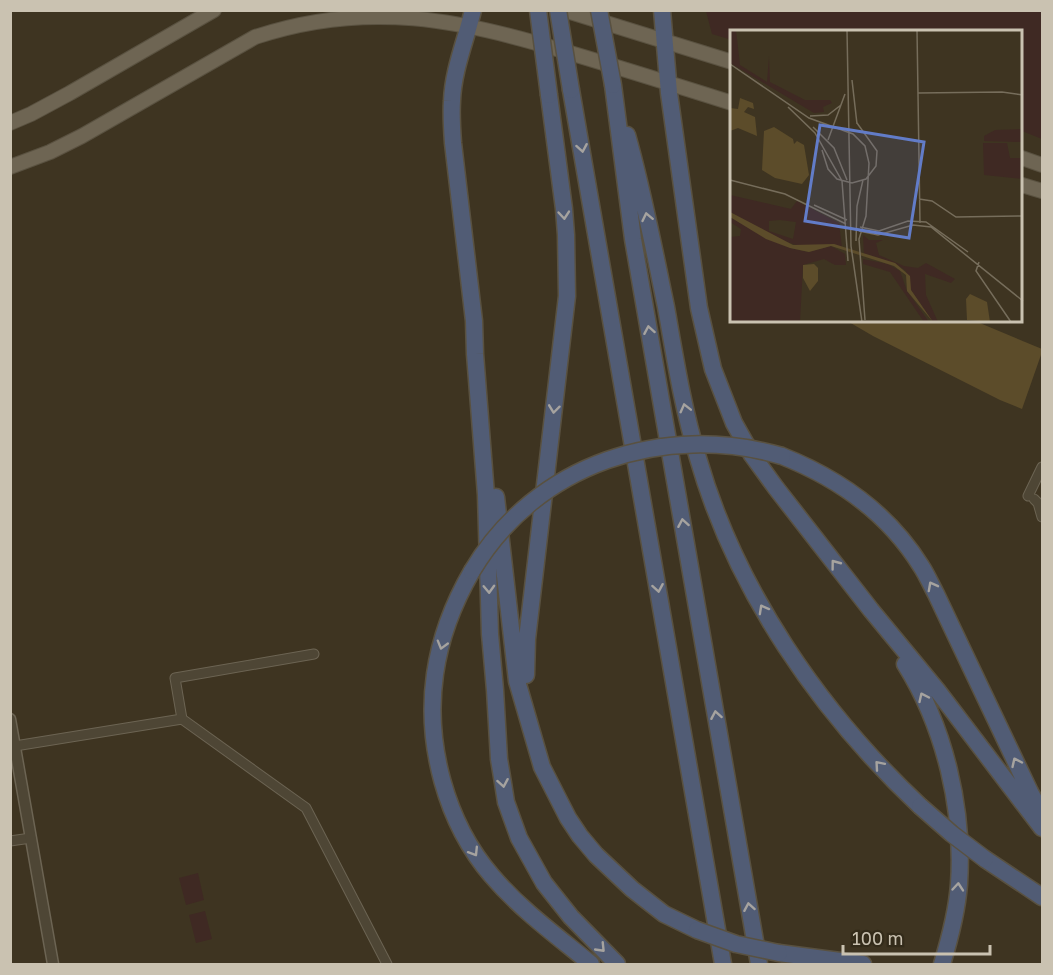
<svg xmlns="http://www.w3.org/2000/svg" width="1053" height="975" font-family="'Golos Text',sans-serif">
	<style>
		.green { fill: #3f2923 }
		.water { fill: #5c4c2a }
		.lines { fill: none; stroke-linecap: round; stroke-linejoin: round }
		.minor-casing { stroke: #6c6453; stroke-width: 11 }
		.tertiary-casing { stroke: #6c6453; stroke-width: 13 }
		.primary-casing { stroke: #5a5241; stroke-width: 16 }
		.motorway-casing { stroke: #595140; stroke-width: 19 }
		.minor { stroke: #4e4635; stroke-width: 9 }
		.tertiary { stroke: #4e4635; stroke-width: 10 }
		.primary { stroke: #6e6553; stroke-width: 14 }
		.motorway { stroke: #515c75; stroke-width: 16 }
		.motorway-bridge-casing { stroke: #595140; stroke-width: 19; stroke-linecap: butt }
		.motorway-bridge { stroke: #515c75; stroke-width: 16 }
		.oneway { stroke: #a6a39f }
		.inset-road { fill: none; stroke: #766d5b; stroke-width: 1.5 }
		.view { fill: #627cc8; fill-opacity: 0.15; stroke: #627cc8; stroke-width: 3 }
		.inset-edge { fill: none; stroke: #cac2b1; stroke-width: 3 }
	</style>
	<rect width="100%" height="100%" fill="#3e3421"/>
	<path class="green" d="M706,11H1042V139L1022,131V32H732V40L712,34Z
		M198,873L204,900L186,905L179,878Z
		M205,911L212,939L196,943L189,915Z"/>
	<path class="water" d="M849,321H975L1042,349V352L1022,409L1000,400L873,336L849,322Z"/>
	<g class="lines">
		<defs>
			<path id="minor" d="M1028,496L1042,467
				M1034,499L1038,503L1042,517
				M314,654L175,678L182,719L306,808L387,964
				M15,746L182,719
				M10,841L31,838"/>
			<path id="tertiary" d="M10,719L53,964"/>
			<path id="primary" d="M564,10L732,62
				M10,123L31,114L70,93L214,10
				M1022,158L1042,165
				M10,167L50,152L82,136L255,37C366,0 461,19 570,53C624,69 678,86 732,103
				M1022,185L1042,191"/>
			<path id="motorway" d="M473,10C466,40 453,70 452,101C451,115 452,129 453,143L474,321L475,354L486,495L490,634L495,690L499,759L503,783L506,802L519,838L544,883L571,917L617,964
				M662,10L669,93L699,308L713,369L734,423L752,455L776,488L871,610L937,690L1042,828
				M613,85L633,239L759,964
				M571,90L723,964
				M627,135C643,191 654,250 666,307C675,358 683,409 698,458C736,591 820,712 920,806
				M782,456C840,479 888,513 921,566C927,575 931,585 936,594L1030,792L1042,814
				M496,497L517,681L542,767L568,818L580,836L596,855L632,889L664,914L697,930
				M472,571C454,602 440,639 435,674C425,744 446,823 492,876C521,910 557,936 591,964
				M905,664C945,728 964,809 959,884C957,911 950,938 942,964
				M526,675L527,639L567,296L566,235L564,209L549,95
				M985,859L1042,897
				M779,953L863,964"/>
		</defs>
		<use href="#minor" class="minor-casing"/>
		<use href="#tertiary" class="tertiary-casing"/>
		<use href="#primary" class="primary-casing"/>
		<use href="#motorway" class="motorway-casing"/>
		<use href="#minor" class="minor"/>
		<use href="#tertiary" class="tertiary"/>
		<use href="#primary" class="primary"/>
		<use href="#motorway" class="motorway"/>
		<defs>
			<path id="motorway-bridge" d="M538,10L549,95
				M558,10L571,90
				M599,10L613,85
				M472,571C536,463 664,422 782,456
				M920,806L952,834L985,859
				M697,930L736,944L779,953"/>
		</defs>
		<use href="#motorway-bridge" class="motorway-bridge-casing"/>
		<use href="#motorway-bridge" class="motorway-bridge"/>
	</g>
	<defs><path id="oneway-chevron" d="M-2-3.5L2.5 0L-2 3.5" fill="none" stroke-width="1.6" stroke-linecap="round" stroke-linejoin="round" transform="scale(1.5)"/></defs>
	<g class="oneway">
		<use href="#oneway-chevron" transform="translate(582 148) rotate(80)"/>
		<use href="#oneway-chevron" transform="translate(564 215) rotate(85)"/>
		<use href="#oneway-chevron" transform="translate(647 217) rotate(-102)"/>
		<use href="#oneway-chevron" transform="translate(649 330) rotate(-100)"/>
		<use href="#oneway-chevron" transform="translate(685 408) rotate(-104)"/>
		<use href="#oneway-chevron" transform="translate(554 409) rotate(97)"/>
		<use href="#oneway-chevron" transform="translate(683 523) rotate(-100)"/>
		<use href="#oneway-chevron" transform="translate(835 564) rotate(-127)"/>
		<use href="#oneway-chevron" transform="translate(932 586) rotate(-118)"/>
		<use href="#oneway-chevron" transform="translate(658 588) rotate(80)"/>
		<use href="#oneway-chevron" transform="translate(489 589) rotate(88)"/>
		<use href="#oneway-chevron" transform="translate(763 609) rotate(-119)"/>
		<use href="#oneway-chevron" transform="translate(442 645) rotate(106)"/>
		<use href="#oneway-chevron" transform="translate(923 697) rotate(-115)"/>
		<use href="#oneway-chevron" transform="translate(716 715) rotate(-100)"/>
		<use href="#oneway-chevron" transform="translate(1016 762) rotate(-115)"/>
		<use href="#oneway-chevron" transform="translate(879 765) rotate(-131)"/>
		<use href="#oneway-chevron" transform="translate(503 783) rotate(80)"/>
		<use href="#oneway-chevron" transform="translate(474 852) rotate(58)"/>
		<use href="#oneway-chevron" transform="translate(958 887) rotate(-85)"/>
		<use href="#oneway-chevron" transform="translate(749 907) rotate(-100)"/>
		<use href="#oneway-chevron" transform="translate(601 948) rotate(46)"/>
	</g>
	<g transform="translate(730 30)">
		<rect width="292" height="292" fill="#3e3421"/>
		<path d="M0,0H6L10,35L37,52L39,26L40,52L75,70H100L102,73L93,77L94,82L84,83L0,33ZM292,99V112L254,111V106L265,100ZM253,113H277L280,128H292V149L254,145ZM0,165L61,179L67,171L109,193L112,218L104,214L72,217L42,207L0,182ZM50,190L66,192L63,209L39,201V191ZM0,187L60,218L78,222L101,216L115,224L116,235H105L94,229L73,235L70,292H0V207L10,206L11,199L0,192ZM133,205L139,210H153L146,213L149,225L174,236L188,238L196,233L225,249L221,253L195,244L196,265L208,292H203L181,260L176,241L165,233L134,226ZM133,229L158,234L170,241L177,261L199,292H194L160,242L133,234Z" fill="#3f2923" fill-rule="evenodd"/>
		<path d="M10,68L23,73L24,79L18,77L14,82L25,87L27,106L8,98L0,101V78L8,79ZM44,97L63,109L64,114L67,111L74,115L79,145L72,154L45,148L32,140L34,101ZM0,182L63,215L104,214L165,233L180,246L181,260L203,292L177,261L176,245L164,236L101,216L79,222L60,218L36,209L0,187ZM73,235L84,234L88,238V251L80,261L73,248ZM240,264L257,272L260,292L237,290L236,269Z" fill="#5c4c2a"/>
		<path class="inset-road" d="M117,0L121,216L132,292M187,0L190,193M0,34L79,88L123,104L135,116L139,133L136,186L129,209L135,290M122,50L127,94M188,63L272,62L293,65M58,77L85,103L112,151L118,231M80,86L98,85L111,75M83,97L104,118L117,150M98,110L115,64M92,120L98,139L107,149L122,153L136,149L146,136L147,121L127,93M0,150L55,164L116,194M189,169L202,171L226,187L293,186M84,175L117,190M130,197L149,201L178,191L196,192L238,222M129,201L148,205L183,195L201,197L293,271M126,211L127,176L133,150M249,232L246,241L281,292"/>
		<path class="view" d="M90,95L194,112L179,208L75,191Z"/>
		<rect width="292" height="292" class="inset-edge"/>
	</g>
	<rect width="1053" height="975" fill="none" stroke="#cac2b1" stroke-width="24"/>
	<path d="M843 945v9h147v-9" fill="none" stroke="#cac2b1" stroke-width="3"/>
	<text x="852" y="945" font-size="18" fill="#cac2b1" stroke="#332b1a" stroke-width="4.5" paint-order="stroke">100 m</text>
</svg>
